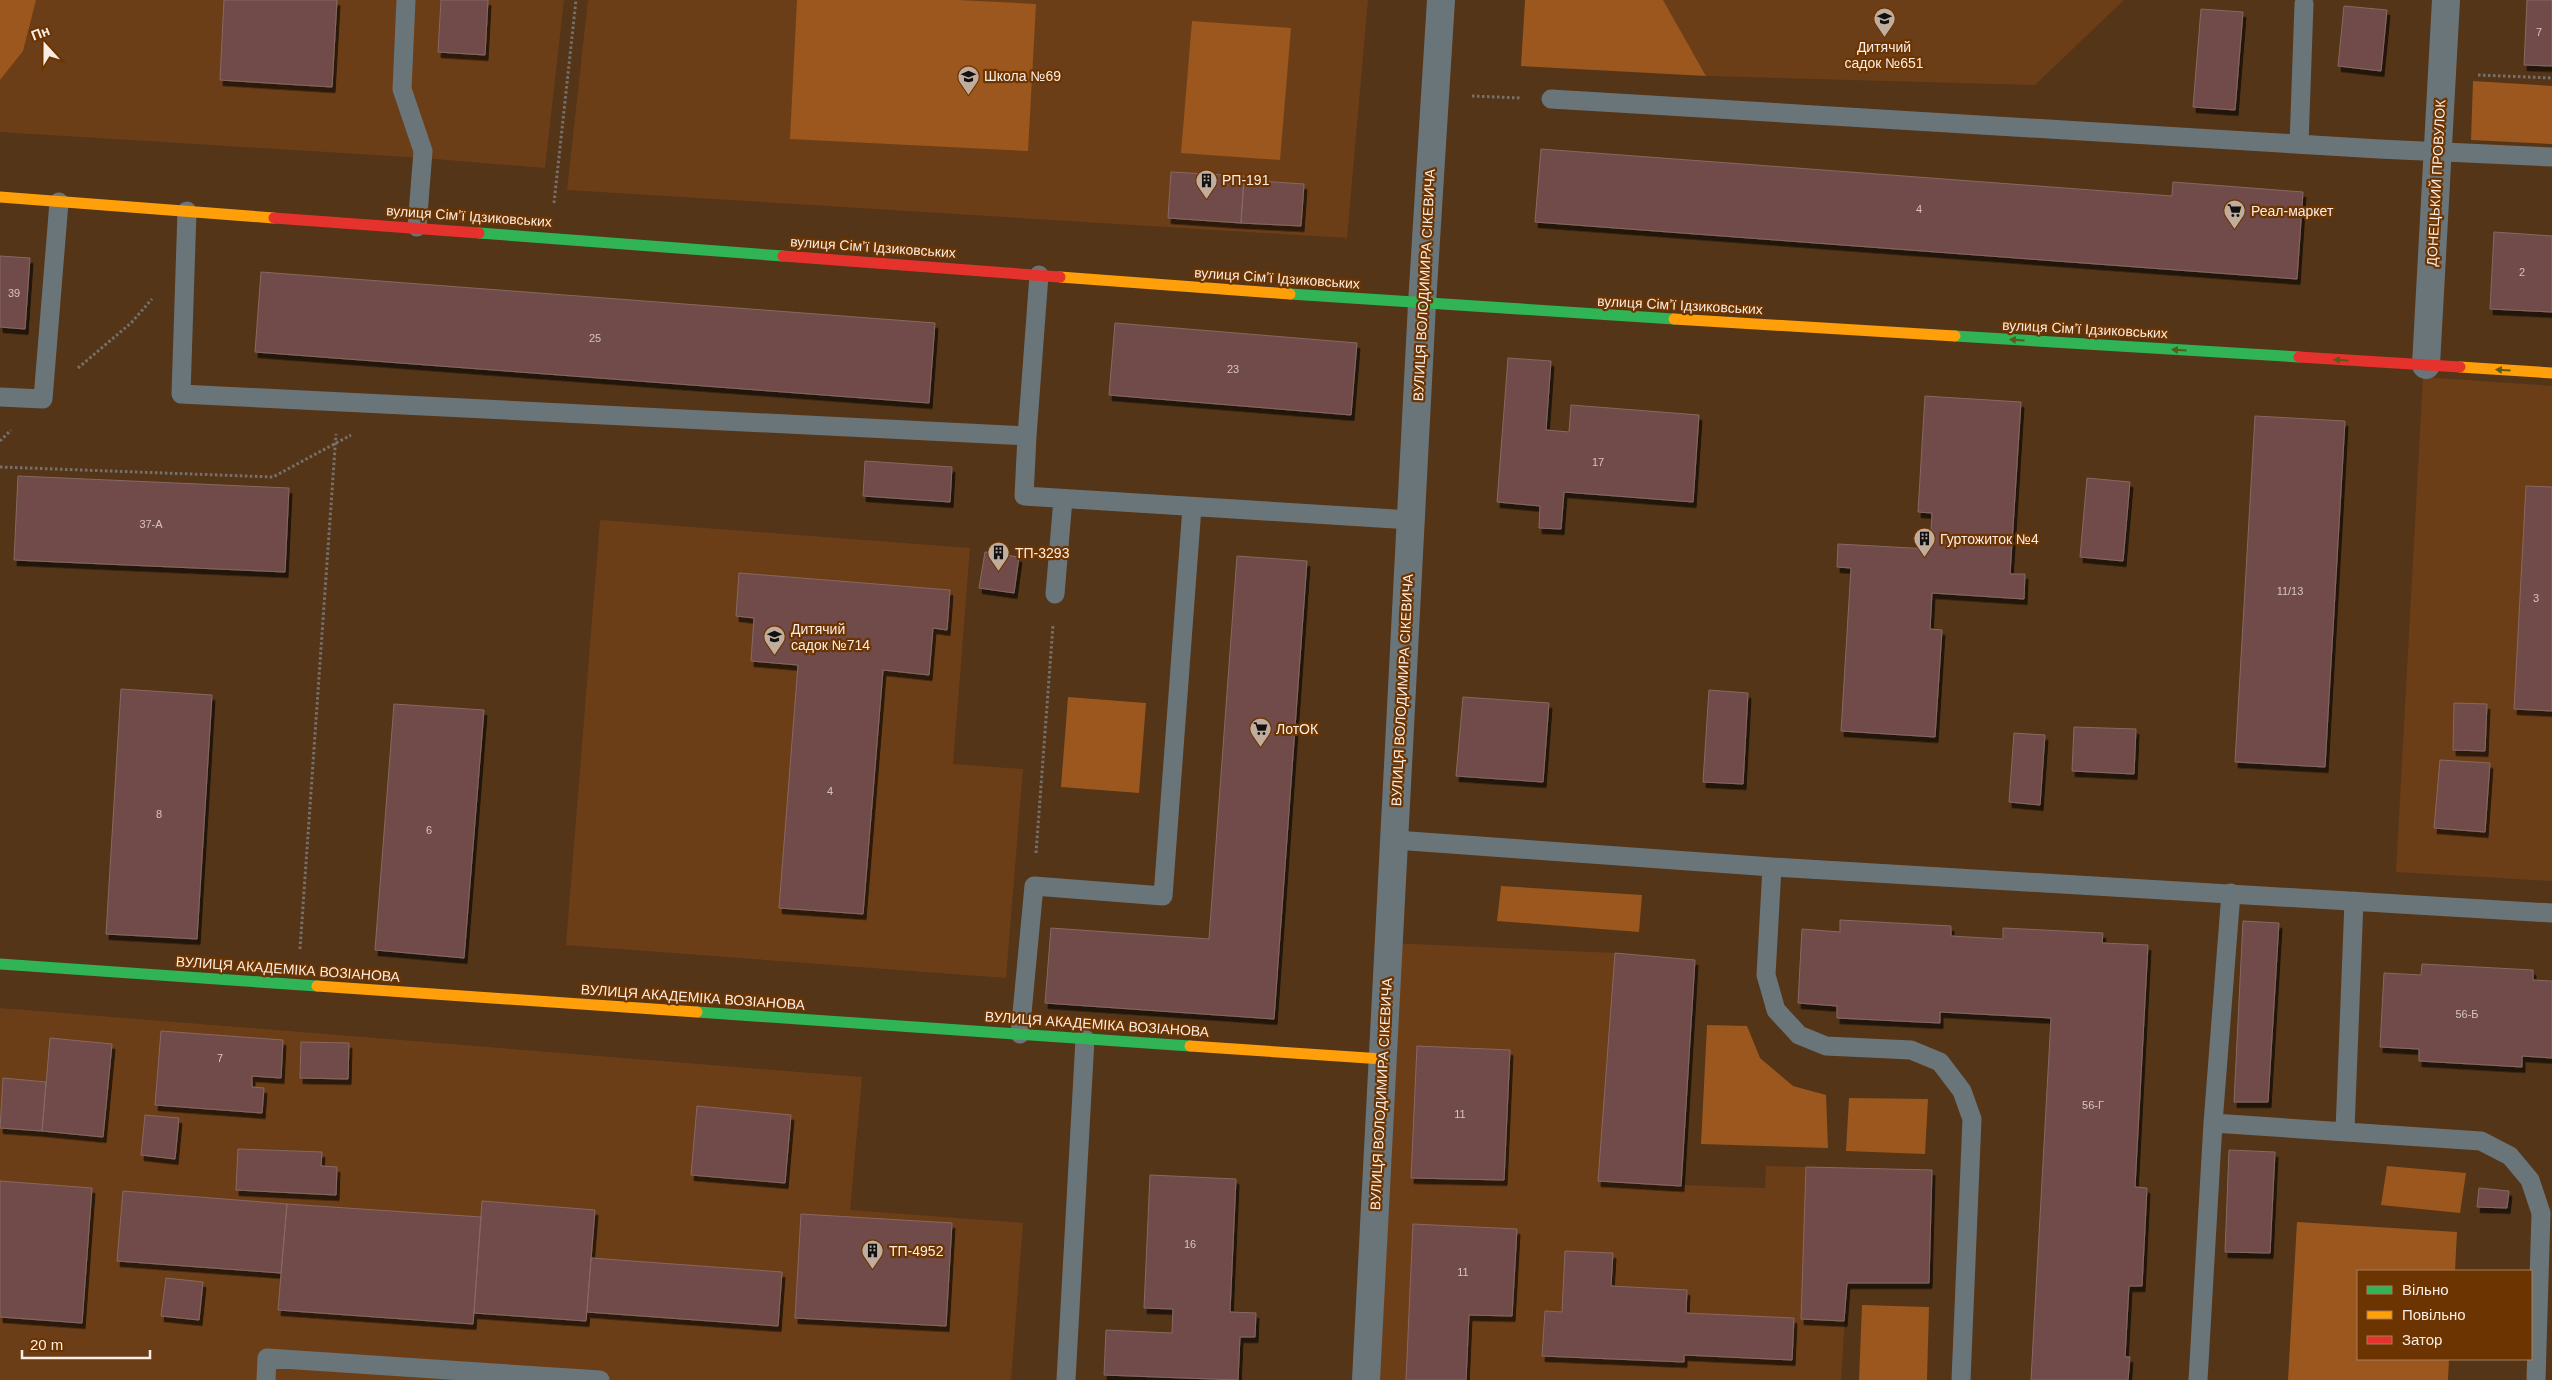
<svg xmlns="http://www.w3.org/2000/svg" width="2552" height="1380" font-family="Arial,sans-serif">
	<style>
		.built { fill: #6c3e18 }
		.green { fill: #9b571e }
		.building { fill: #6f4b48; stroke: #866962; filter: url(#shadow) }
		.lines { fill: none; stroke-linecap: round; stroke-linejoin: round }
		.path { stroke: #76716c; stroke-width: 3; stroke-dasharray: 2.5 2.5; stroke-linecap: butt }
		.lane { stroke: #6a757a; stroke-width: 19 }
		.street { stroke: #6a757a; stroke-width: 28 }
		.fast { stroke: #30b455; stroke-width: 11 }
		.slow { stroke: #ff9f0a; stroke-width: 11 }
		.jam { stroke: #e5322d; stroke-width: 11 }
		.oneway { fill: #5a5a1a }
		.labels { text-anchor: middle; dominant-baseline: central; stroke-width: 4.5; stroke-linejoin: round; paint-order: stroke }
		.number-label { font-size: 11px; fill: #d8c4bd }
		.poi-label { font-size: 14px; fill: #fbede4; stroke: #6c3400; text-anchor: start }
		.street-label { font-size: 14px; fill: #fbede4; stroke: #6c3400 }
	</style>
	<defs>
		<filter id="shadow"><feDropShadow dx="3" dy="5.5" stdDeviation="0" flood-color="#0009"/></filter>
	</defs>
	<rect width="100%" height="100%" fill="#543518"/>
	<path class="built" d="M0,0H564L545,168L423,158L0,132Z
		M588,0H1368L1347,238L567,190Z
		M1663,0H2124L2035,85L1706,76Z
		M2423,377L2552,386V881L2396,872Z
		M600,520L970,548L953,764L1023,769L1006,978L566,945Z
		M1390,943L1615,953L1695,960L1682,1185L1765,1188L1766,1166L1932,1170L1929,1283H1847L1841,1380H1366Z
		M0,1008L862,1077L850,1210L1023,1223L1011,1380H0Z"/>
	<path class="green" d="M0,0H36L23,51L0,80Z
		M797,0H958L1036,4L1028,151L790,139Z
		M1525,0H1663L1706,76L1521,66Z
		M1192,21L1291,28L1280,160L1181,153Z
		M2473,81L2552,86V144L2471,140Z
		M1068,697L1146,703L1139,793L1061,787Z
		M1501,886L1642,895L1639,932L1497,921Z
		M1707,1025L1747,1026L1760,1058L1793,1086L1826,1095L1828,1148L1701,1144Z
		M1849,1098L1928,1099L1925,1154L1846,1151Z
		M2387,1166L2466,1173L2460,1213L2381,1205Z
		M2297,1222L2457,1232L2455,1271H2358V1359H2449L2448,1380H2288Z
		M1862,1305L1929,1307L1927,1380H1859Z"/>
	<path class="building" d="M224,0H337L332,87L220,80Z
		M441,0H488L485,55L438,52Z
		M2527,0H2552V66L2524,65Z
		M2344,6L2387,10L2381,71L2338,66Z
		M2201,9L2243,12L2235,110L2193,107Z
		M1541,149L2172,196L2173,182L2303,192L2297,279L1535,222Z
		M1171,172L1244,176L1241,223L1168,218Z
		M1244,180L1304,184L1301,226L1241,223Z
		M2494,232L2552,236V312L2490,309Z
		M0,256L30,258L25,329L0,327Z
		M261,272L935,323L929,403L255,352Z
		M1115,323L1357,343L1351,415L1109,395Z
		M1508,358L1551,361L1546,430L1569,432L1571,405L1699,415L1693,502L1564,492L1561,529L1539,528L1540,506L1497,502Z
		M1925,396L2021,402L2010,574H2025L2024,599L1932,593L1930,629L1942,630L1935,737L1841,731L1851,568L1837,567L1838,544L1930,549L1932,513L1918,512Z
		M2255,416L2345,421L2325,767L2235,762Z
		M865,461L952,467L950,502L863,496Z
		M18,476L289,488L285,572L14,560Z
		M2087,478L2130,482L2123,561L2080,557Z
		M2526,486L2552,487V711L2514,709Z
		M985,552L1019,557L1014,593L979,588Z
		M1237,556L1307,561L1274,1019L1045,1003L1051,928L1209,939Z
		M739,573L950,590L947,630L933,628L929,675L883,670L863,914L779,908L798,665L751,661L754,618L736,616Z
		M121,689L212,695L197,939L106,934Z
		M1709,690L1748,693L1743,784L1703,782Z
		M1463,697L1549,703L1543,782L1456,776Z
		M2454,703L2487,704L2485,751L2453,750Z
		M394,704L484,710L464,958L375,950Z
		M2074,727L2136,729L2134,774L2072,771Z
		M2014,733L2045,735L2040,805L2009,802Z
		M2440,760L2490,763L2485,832L2434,828Z
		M1840,920L1951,926V936L2003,939V928L2103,933L2102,943L2148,945L2135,1187L2147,1188L2142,1286H2129L2125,1357H2130L2128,1380H2031L2051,1018L1940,1012V1023L1837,1018V1006L1798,1003L1802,929L1840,932Z
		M2243,921L2279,923L2268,1102H2234Z
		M1615,953L1695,960L1681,1186L1598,1181Z
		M2422,964L2533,970V980L2552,981V1058L2522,1056V1067L2419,1061V1049L2380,1047L2384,973L2421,975Z
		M161,1031L283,1040L281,1078L252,1076V1087L264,1088L262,1113L155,1105Z
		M50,1038L112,1044L103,1137L42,1131Z
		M301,1042L349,1043L348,1079L300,1078Z
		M1417,1046L1510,1050L1504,1180L1411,1178Z
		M3,1078L46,1082L42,1131L0,1128Z
		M697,1106L791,1115L785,1183L691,1175Z
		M145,1115L179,1118L175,1159L141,1155Z
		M238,1149L322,1152L321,1166L337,1167L336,1195L236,1190Z
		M2229,1150L2275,1152L2270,1253L2225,1252Z
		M1806,1167L1932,1170L1929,1283H1847L1844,1321L1801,1319Z
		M1150,1175L1236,1179L1230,1312L1256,1313L1255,1337H1240L1238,1380L1104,1375L1106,1330L1172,1333L1173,1309L1144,1308Z
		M0,1181L92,1188L82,1323L0,1317Z
		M2479,1188L2509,1191L2507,1208L2477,1207Z
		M123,1191L287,1204L281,1273L117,1261Z
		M482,1201L595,1210L586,1321L474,1313Z
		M287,1204L481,1217L473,1324L278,1310Z
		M801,1214L952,1223L946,1326L795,1318Z
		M1413,1224L1517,1229L1512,1316L1469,1315L1466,1380H1406Z
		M1565,1251L1613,1253L1611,1286L1687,1290L1686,1313L1794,1318L1792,1360L1684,1355V1362L1542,1356L1545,1311L1562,1312Z
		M591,1258L782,1272L778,1326L587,1312Z
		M166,1278L203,1282L199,1320L161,1316Z"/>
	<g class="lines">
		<path class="path" d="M2478,75L2552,78
			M1472,96L1521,98
			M554,203L576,0
			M78,368L131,323L152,299
			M0,441L11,430
			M0,467L273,477L351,435
			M1036,853L1053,625
			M300,949L336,434"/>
		<path class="lane" d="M406,0L402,89L423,151L417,227
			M1551,99L2379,149L2552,157
			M2299,144L2304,4
			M187,211L181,394L1027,436L1039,275
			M0,397L43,399L59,202
			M1027,436L1024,496L1411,520
			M1055,594L1063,499
			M1395,840L1772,867L2552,913
			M1772,867L1766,975L1776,1010L1799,1035L1826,1046L1911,1050L1940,1062L1962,1091L1972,1119L1961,1380
			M1020,1034L1034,886L1163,896L1192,507
			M2213,1123L2481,1141L2510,1156L2530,1180L2541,1213L2536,1380
			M2345,1130L2354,901
			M266,1380L267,1358L600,1380
			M1066,1380L1085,1039
			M2198,1380L2213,1123L2231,893"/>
		<path class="street" d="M2426,365L2446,0
			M1366,1380L1422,304L1441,0"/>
		<path class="fast" d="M479,233L783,256
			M1290,294L1674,319
			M1955,336L2299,357
			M0,964L317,986
			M697,1012L1190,1046"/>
		<path class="slow" d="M0,197L274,218
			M1060,277L1290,294
			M1674,319L1955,336
			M2460,367L2552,373
			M317,986L697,1012
			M1190,1046L1383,1059"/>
		<path class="jam" d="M274,218L479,233
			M783,256L1060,277
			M2299,357L2460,367"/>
	</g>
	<defs><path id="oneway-solid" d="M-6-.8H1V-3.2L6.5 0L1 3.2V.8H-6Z" transform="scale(1.25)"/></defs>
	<g class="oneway">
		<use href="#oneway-solid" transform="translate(2017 340) rotate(-177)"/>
		<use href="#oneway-solid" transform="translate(2179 350) rotate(-177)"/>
		<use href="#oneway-solid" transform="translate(2341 360) rotate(-177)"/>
		<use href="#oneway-solid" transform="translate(2503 370) rotate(-177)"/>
	</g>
	<defs>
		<symbol id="school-pin" viewBox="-11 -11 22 30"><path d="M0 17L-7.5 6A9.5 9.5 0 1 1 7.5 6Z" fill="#c1ad9d" stroke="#6c3400"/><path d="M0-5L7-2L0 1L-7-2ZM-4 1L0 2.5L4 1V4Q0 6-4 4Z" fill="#111"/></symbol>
		<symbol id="building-pin" viewBox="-11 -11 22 30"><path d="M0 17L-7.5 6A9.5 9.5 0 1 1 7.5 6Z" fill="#c1ad9d" stroke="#6c3400"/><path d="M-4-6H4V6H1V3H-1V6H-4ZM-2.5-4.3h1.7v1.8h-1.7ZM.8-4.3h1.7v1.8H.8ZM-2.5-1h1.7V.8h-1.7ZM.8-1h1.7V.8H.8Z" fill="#111"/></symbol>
		<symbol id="supermarket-pin" viewBox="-11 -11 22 30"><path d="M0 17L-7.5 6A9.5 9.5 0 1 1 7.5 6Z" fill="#c1ad9d" stroke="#6c3400"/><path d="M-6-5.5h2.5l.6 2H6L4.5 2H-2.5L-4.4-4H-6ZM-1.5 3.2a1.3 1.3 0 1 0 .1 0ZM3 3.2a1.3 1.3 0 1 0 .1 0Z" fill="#111"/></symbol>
	</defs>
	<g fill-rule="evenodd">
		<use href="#school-pin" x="1872" y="6" width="25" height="34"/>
		<use href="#school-pin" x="956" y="64" width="25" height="34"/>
		<use href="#building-pin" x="1194" y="168" width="25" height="34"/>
		<use href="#supermarket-pin" x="2222" y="198" width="25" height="34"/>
		<use href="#building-pin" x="1912" y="526" width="25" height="34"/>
		<use href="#building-pin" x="986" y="540" width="25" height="34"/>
		<use href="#school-pin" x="762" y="624" width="25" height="34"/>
		<use href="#supermarket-pin" x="1248" y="716" width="25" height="34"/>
		<use href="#building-pin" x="860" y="1238" width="25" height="34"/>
	</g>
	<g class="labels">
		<g class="number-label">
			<text x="2539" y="32">7</text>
			<text x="1919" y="209">4</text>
			<text x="2522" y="272">2</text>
			<text x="14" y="293">39</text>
			<text x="595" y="338">25</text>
			<text x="1233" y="369">23</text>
			<text x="1598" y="462">17</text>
			<text x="151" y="524">37-А</text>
			<text x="2290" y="591">11/13</text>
			<text x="2536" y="598">3</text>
			<text x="830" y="791">4</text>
			<text x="159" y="814">8</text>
			<text x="429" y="830">6</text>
			<text x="2467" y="1014">56-Б</text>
			<text x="220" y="1058">7</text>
			<text x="2093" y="1105">56-Г</text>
			<text x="1460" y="1114">11</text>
			<text x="1190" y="1244">16</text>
			<text x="1463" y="1272">11</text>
		</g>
		<g class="poi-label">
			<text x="1884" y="47" text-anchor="middle">Дитячий<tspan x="1884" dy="16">садок №651</tspan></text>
			<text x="984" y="76">Школа №69</text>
			<text x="1222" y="180">РП-191</text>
			<text x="2251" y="211">Реал-маркет</text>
			<text x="1940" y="539">Гуртожиток №4</text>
			<text x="1015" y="553">ТП-3293</text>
			<text x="791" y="629">Дитячий<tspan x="791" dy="16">садок №714</tspan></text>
			<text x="1276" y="729">ЛотОК</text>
			<text x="889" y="1251">ТП-4952</text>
		</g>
		<g class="street-label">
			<text transform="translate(2436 183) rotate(-87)">ДОНЕЦЬКИЙ ПРОВУЛОК</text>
			<text transform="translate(469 216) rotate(4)">вулиця Сімʼї Ідзиковських</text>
			<text transform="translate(873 247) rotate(4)">вулиця Сімʼї Ідзиковських</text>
			<text transform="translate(1277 278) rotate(4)">вулиця Сімʼї Ідзиковських</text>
			<text transform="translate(1424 285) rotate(-87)">ВУЛИЦЯ ВОЛОДИМИРА СІКЕВИЧА</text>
			<text transform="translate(1680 305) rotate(3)">вулиця Сімʼї Ідзиковських</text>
			<text transform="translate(2085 329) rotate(3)">вулиця Сімʼї Ідзиковських</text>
			<text transform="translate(1402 690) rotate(-87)">ВУЛИЦЯ ВОЛОДИМИРА СІКЕВИЧА</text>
			<text transform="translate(288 969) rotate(4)">ВУЛИЦЯ АКАДЕМІКА ВОЗІАНОВА</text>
			<text transform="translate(693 997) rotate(4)">ВУЛИЦЯ АКАДЕМІКА ВОЗІАНОВА</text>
			<text transform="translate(1097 1024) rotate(4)">ВУЛИЦЯ АКАДЕМІКА ВОЗІАНОВА</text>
			<text transform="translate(1381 1094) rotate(-87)">ВУЛИЦЯ ВОЛОДИМИРА СІКЕВИЧА</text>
		</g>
	</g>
	<rect x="2357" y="1270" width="175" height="90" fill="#6c3400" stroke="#a57e5b"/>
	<rect x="2367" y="1286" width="25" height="8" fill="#30b455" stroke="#a57e5b"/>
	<text x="2402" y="1295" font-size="15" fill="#fbede4">Вільно</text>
	<rect x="2367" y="1311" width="25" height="8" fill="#ff9f0a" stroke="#a57e5b"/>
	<text x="2402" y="1320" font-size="15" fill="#fbede4">Повільно</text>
	<rect x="2367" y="1336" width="25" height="8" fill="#e5322d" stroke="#a57e5b"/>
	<text x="2402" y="1345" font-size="15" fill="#fbede4">Затор</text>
	<g transform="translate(45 45) rotate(339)" stroke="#6c3400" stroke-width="4" paint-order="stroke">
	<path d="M0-4L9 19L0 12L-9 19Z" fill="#fbede4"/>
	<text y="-8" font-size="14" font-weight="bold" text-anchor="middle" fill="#fbede4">Пн</text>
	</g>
	<path d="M22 1350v8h128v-8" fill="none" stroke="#fbede4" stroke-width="2.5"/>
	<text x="30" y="1350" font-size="15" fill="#fbede4" stroke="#6c3400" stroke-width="4" paint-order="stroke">20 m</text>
</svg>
